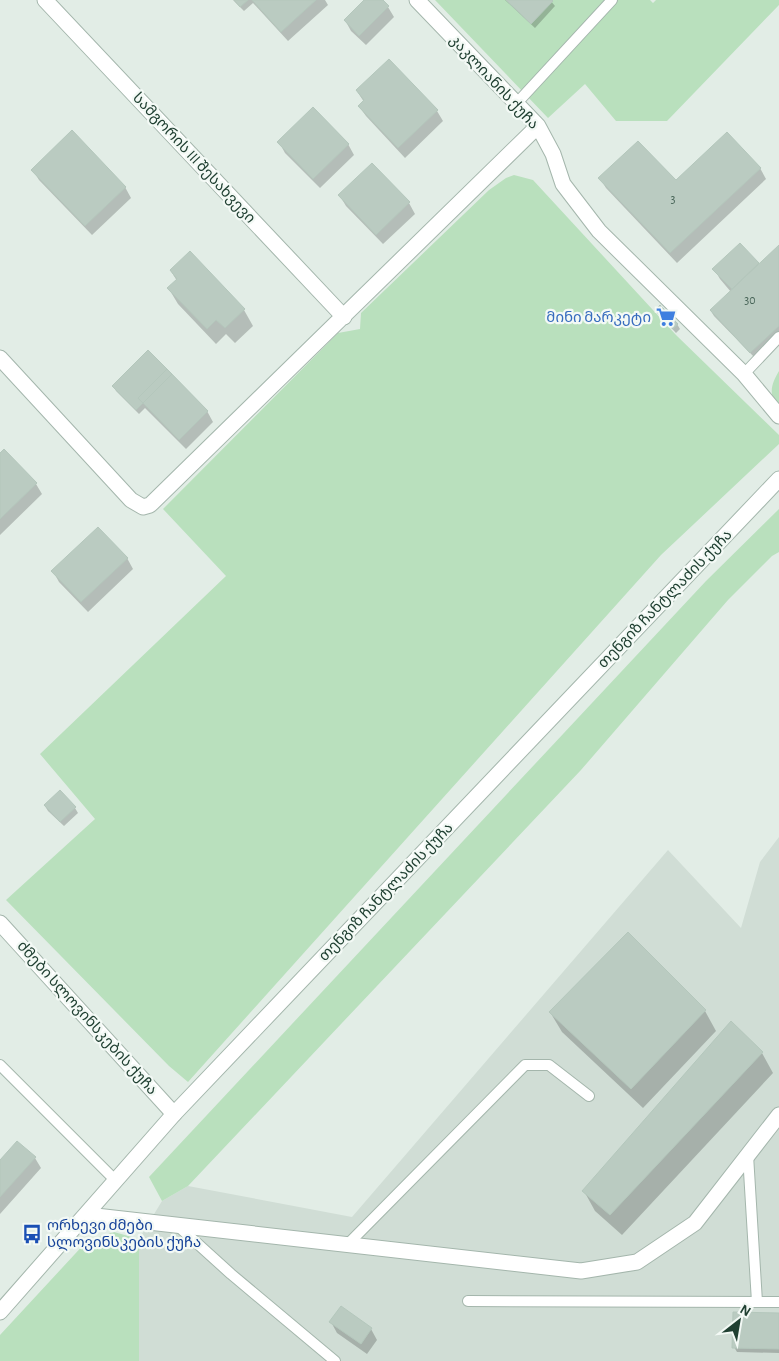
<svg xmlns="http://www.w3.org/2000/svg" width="779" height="1361" font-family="'Alegreya Sans','Noto Sans Georgian',sans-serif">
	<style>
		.built { fill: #d0ddd5 }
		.green { fill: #b9e0bd }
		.shadow { fill: #0003 }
		.building { fill: #bacbc1; stroke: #b4c7bc }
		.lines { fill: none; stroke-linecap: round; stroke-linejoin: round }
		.service-casing { stroke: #a4b6ac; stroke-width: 12 }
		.minor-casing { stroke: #a4b6ac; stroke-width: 17 }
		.tertiary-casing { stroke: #a4b6ac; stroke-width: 17 }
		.service { stroke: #fff; stroke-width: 10 }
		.minor { stroke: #fff; stroke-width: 15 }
		.tertiary { stroke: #fff; stroke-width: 15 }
		.labels { text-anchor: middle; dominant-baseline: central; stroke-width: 4.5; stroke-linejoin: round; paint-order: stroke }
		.number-label { font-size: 12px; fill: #466356 }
		.street-label { font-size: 15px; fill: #204032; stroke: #f3f9f5 }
		.shop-label { font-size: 15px; fill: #366cbe; stroke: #f3f9f5; text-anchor: end }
		.transit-label { font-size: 15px; fill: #164399; stroke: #f3f9f5; text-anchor: start }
	</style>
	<rect width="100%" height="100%" fill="#e2ede6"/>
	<path class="built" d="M779,837V1361H139V1239L162,1201L188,1186L352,1217L668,850L741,928L760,862Z"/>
	<path class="green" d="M435,0H650L653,3L656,0H779V5L667,121H616L585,84L548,118Z
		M514,175L533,180L676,335L779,435V444L661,555L188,1082L169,1066L6,900L95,819L40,754L226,576L163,509L338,333L360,329L361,313L489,190L506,178Z
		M779,371V405C767,395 772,383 779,371Z
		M779,509V552L772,556L728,600L581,770L188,1186L162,1201L149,1177L706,581Z
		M114,1232L139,1239V1361H0V1335L87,1241Z"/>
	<path class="shadow" d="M233,0H325L328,5L288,41L253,3L244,11Z
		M366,0H381L388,7L394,17L366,45L351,31L345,20Z
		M505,0H550L555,6L535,28Z
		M357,91L437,111L443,121L405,158L366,116L359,106L364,102Z
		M279,142L348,144L354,155L320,188L285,153Z
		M372,165L409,203L415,214L383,244L346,206L340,196Z
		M760,168L766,179L677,263L606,188L600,178L676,182Z
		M33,170L125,187L131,198L92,235L39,180Z
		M740,245L759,265L779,247V333L754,357L714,316L711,311L731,292L720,279L714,269Z
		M190,253L244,310L253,326L235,343L226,334L216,344L178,304L169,289L177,281L171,271Z
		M656,310L677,324L680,329L676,333L659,315Z
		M113,386L207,411L213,422L186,449L145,408L139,414L116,391Z
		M4,451L36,484L42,494L0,535V455Z
		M127,558L133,569L88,612L59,582L53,571Z
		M60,792L75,808L78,813L64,826L48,811L45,806Z
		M705,1011L716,1031L643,1108L562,1032L550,1012Z
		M762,1053L773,1073L622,1235L595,1211L584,1191Z
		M35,1158L41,1168L0,1214V1162Z
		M779,1314V1353L737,1352L734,1347Z
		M331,1322L371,1329L377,1340L367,1354L337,1333Z"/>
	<path class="building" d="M234,0H248L240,7Z
		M252,0H316L281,32Z
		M364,0H383L389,6L359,36L344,20Z
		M506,0H552L553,1L531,24Z
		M389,59L438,110L398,148L358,106L364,100L356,90Z
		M313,107L349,144L313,179L277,142Z
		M72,130L126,187L85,226L31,170Z
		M727,132L761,168L670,253L598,178L638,141L676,180Z
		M372,163L410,202L376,235L338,195Z
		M740,243L759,263L732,289L712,269Z
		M779,245V326L750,353L710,310Z
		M190,251L245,309L225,328L216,320L207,329L167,288L177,279L170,270Z
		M660,305L678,324L673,329L655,310Z
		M148,350L172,374L136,410L112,386Z
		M167,369L208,411L179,440L138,398Z
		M4,449L37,483L0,519V453Z
		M98,527L128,558L81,602L51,571Z
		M60,790L76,807L60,822L44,805Z
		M628,932L706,1010L631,1089L549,1012Z
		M731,1021L763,1052L610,1215L582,1191Z
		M17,1141L36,1157L0,1197V1160Z
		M341,1306L372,1328L361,1344L329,1322Z
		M733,1312L779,1313V1349L732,1348Z"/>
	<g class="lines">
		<defs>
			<path id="service" d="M516,104L612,0
				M744,374L779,337
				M0,1065L116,1181
				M748,1155L757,1302
				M178,1226L231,1274L335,1361
				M348,1244L525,1065H549L589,1096
				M468,1301L779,1302"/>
			<path id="minor" d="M45,0L344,317
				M417,0L538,126L553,154L563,184L599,231L744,374L779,416
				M0,358L131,500L143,507L150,505L538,126
				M0,923L174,1114
				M87,1215L581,1271L637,1262L695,1223L779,1115"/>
			<path id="tertiary" d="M0,1312L174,1114L779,479"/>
		</defs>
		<use href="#service" class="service-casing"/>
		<use href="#minor" class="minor-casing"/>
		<use href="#tertiary" class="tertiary-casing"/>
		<use href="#service" class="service"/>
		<use href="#minor" class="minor"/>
		<use href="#tertiary" class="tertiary"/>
	</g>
	<defs>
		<symbol id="supermarket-bare" viewBox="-9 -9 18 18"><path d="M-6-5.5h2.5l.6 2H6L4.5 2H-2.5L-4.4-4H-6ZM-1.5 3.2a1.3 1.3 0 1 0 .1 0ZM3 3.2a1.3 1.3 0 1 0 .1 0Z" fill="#3f7fe0" stroke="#f3f9f5" stroke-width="2.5" paint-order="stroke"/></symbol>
		<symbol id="bus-bare" viewBox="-9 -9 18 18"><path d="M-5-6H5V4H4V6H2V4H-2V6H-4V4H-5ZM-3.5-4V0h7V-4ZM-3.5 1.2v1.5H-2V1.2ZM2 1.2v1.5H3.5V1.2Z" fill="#1a4fb4" stroke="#f3f9f5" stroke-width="2.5" paint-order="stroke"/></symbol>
	</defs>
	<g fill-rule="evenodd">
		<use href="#supermarket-bare" x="652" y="303" width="28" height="28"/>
		<use href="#bus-bare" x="18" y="1220" width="28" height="28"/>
	</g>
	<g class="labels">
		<g class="number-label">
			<text x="673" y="199">3</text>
			<text x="750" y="300">30</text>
		</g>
		<g class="street-label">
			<text transform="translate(494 82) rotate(47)">კაკლიანის ქუჩა</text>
			<text transform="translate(194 158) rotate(47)">სამგორის III შესახვევი</text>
			<text transform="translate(665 599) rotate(-46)">თენგიზ ჩანტლაძის ქუჩა</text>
			<text transform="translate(386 892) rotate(-46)">თენგიზ ჩანტლაძის ქუჩა</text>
			<text transform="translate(87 1018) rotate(48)">ძმები სლოვინსკების ქუჩა</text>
		</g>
		<g class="shop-label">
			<text x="651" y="317">მინი მარკეტი</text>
		</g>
		<g class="transit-label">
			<text x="47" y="1225">ორხევი ძმები<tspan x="47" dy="17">სლოვინსკების ქუჩა</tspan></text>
		</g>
	</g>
	<g transform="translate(739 1321) rotate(31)" stroke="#f3f9f5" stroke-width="4" paint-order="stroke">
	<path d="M0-4L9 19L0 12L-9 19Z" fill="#204032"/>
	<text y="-8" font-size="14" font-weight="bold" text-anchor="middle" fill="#204032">N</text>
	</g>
</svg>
